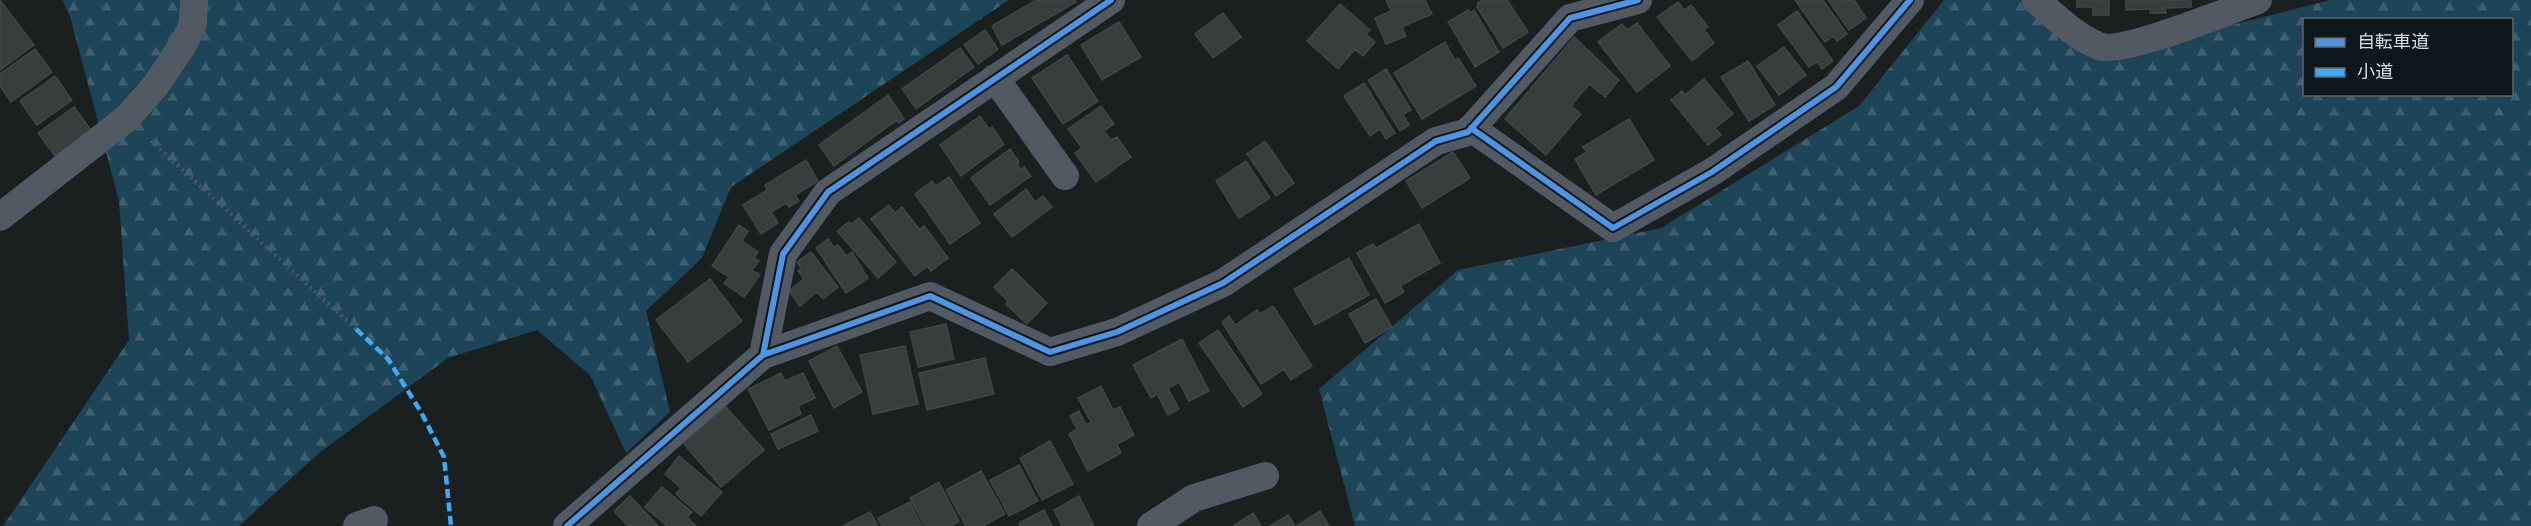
<svg xmlns="http://www.w3.org/2000/svg" width="2531" height="526" font-family="Poppins,'Noto Sans JP',sans-serif">
	<style>
		.forest { fill: url(#forest-firs); fill-rule: evenodd }
		.building { fill: #383d3d; stroke: #414546; stroke-width: 1.5 }
		.lines { fill: none; stroke-linecap: round; stroke-linejoin: round }
		.path { stroke: #565c64; stroke-width: 4; stroke-dasharray: 1.5 4.5; stroke-linecap: butt }
		.street { stroke: #515963; stroke-width: 28 }
		.quiet { stroke: #3fa9f5; stroke-width: 4.5; stroke-dasharray: 9 4.5; stroke-linecap: butt }
		.cycleway-casing { stroke: #0d161b; stroke-width: 10 }
		.cycleway { stroke: #4d94e3; stroke-width: 6 }
	</style>
	<defs>
		<pattern id="forest-firs" width="22" height="20" patternUnits="userSpaceOnUse" patternTransform="scale(1.5)"><rect width="22" height="20" fill="#1d4457"/><path d="M5 1l3.5 6h-7zM16 11l3.5 6h-7z" fill="#3d5f6f"/></pattern>
	</defs>
	<rect width="100%" height="100%" fill="#1a1f20"/>
	<path class="forest" d="M62,0H1009L731,187L702,258L646,311L670,412L626,453L590,375L537,330L448,358L319,453L239,526H3L129,340L119,201L70,16Z
		M1944,0H2045L2121,53L2330,0H2531V526H1355L1319,389L1458,270L1661,228L1859,106ZM2304,20H2512V94H2304Z"/>
	<path class="building" d="M0,0L34,45L0,70Z
		M1036,0H1075L1076,2L1002,45L992,26Z
		M1386,0H1425L1432,14L1402,27L1406,36L1386,44L1375,18L1391,11Z
		M1482,0H1507L1528,32L1503,48L1477,7L1478,3Z
		M1795,0H1823L1847,34L1837,41L1834,36L1825,42Z
		M1828,0H1854L1866,18L1849,30Z
		M2077,0H2109V15H2093V7H2077Z
		M2126,0H2191V7L2165,8L2166,13H2150V9L2126,10Z
		M1678,2L1684,10L1691,5L1708,27L1704,30L1714,43L1692,61L1657,17Z
		M1340,4L1370,30L1366,34L1375,42L1363,56L1355,49L1338,69L1307,41Z
		M1468,10L1471,13L1474,10L1499,52L1475,67L1448,22Z
		M1797,11L1833,61L1822,69L1817,61L1809,67L1778,25Z
		M1223,13L1241,37L1213,58L1195,34Z
		M1119,22L1141,57L1102,80L1081,45Z
		M1637,23L1670,66L1637,92L1598,42L1622,24L1627,30Z
		M985,30L998,49L978,64L964,45Z
		M1574,37L1619,80L1605,97L1589,84L1571,106L1581,114L1546,155L1505,119Z
		M1445,42L1455,60L1458,58L1476,86L1422,119L1394,73Z
		M1784,47L1806,75L1779,95L1757,66Z
		M960,48L974,67L916,109L902,89Z
		M35,49L52,72L11,102L0,86V74Z
		M1067,55L1098,101L1063,124L1032,78Z
		M1748,61L1775,105L1749,121L1721,77Z
		M1386,69L1411,110L1403,114L1409,125L1400,131L1368,80Z
		M55,76L72,100L37,125L20,101Z
		M1704,79L1733,114L1715,128L1721,135L1708,145L1671,100L1682,91L1685,95Z
		M1364,83L1395,133L1386,139L1380,129L1370,136L1344,96Z
		M888,95L904,119L899,123L897,120L834,166L819,145Z
		M1101,106L1114,124L1104,131L1111,140L1117,137L1131,157L1096,182L1075,153L1082,148L1068,129Z
		M74,107L91,130L55,156L38,133Z
		M980,116L989,129L992,127L1004,144L961,176L940,145Z
		M1629,119L1654,160L1596,195L1575,159L1587,152L1583,147Z
		M1265,141L1294,183L1276,196L1247,154Z
		M1010,149L1019,162L1017,164L1021,170L1024,167L1031,176L990,205L971,178Z
		M1453,152L1470,178L1422,208L1406,181Z
		M806,160L818,181L795,195L799,201L789,207L786,203L771,212L778,223L761,234L743,205L767,190L765,185Z
		M1246,161L1270,198L1239,218L1216,181Z
		M949,177L980,223L950,244L915,194L932,181L936,186Z
		M1026,189L1035,202L1043,196L1052,207L1012,237L994,214Z
		M889,205L895,213L902,207L920,230L924,226L948,258L931,271L927,266L915,276L871,219Z
		M859,218L896,262L878,278L837,231L849,222L851,224Z
		M1419,224L1440,263L1400,286L1404,292L1385,303L1357,253L1373,244L1376,248Z
		M739,225L748,231L742,241L758,252L754,258L759,261L752,270L760,275L744,297L724,283L729,277L712,266Z
		M828,239L834,247L838,245L846,256L852,252L868,278L846,293L816,248Z
		M811,252L838,287L823,299L817,292L800,306L789,291L804,279L798,271L801,268L797,262Z
		M1349,258L1369,295L1315,325L1294,289Z
		M1012,269L1047,303L1027,324L1006,304L1008,301L994,287Z
		M710,279L742,321L688,362L656,320Z
		M1376,299L1392,327L1365,343L1349,314Z
		M1273,306L1312,366L1291,380L1284,369L1261,384L1222,322L1229,316L1235,325L1257,310L1260,314Z
		M946,324L954,359L918,367L910,332Z
		M1218,330L1262,394L1243,407L1199,343Z
		M1182,339L1209,391L1189,401L1179,382L1168,388L1179,409L1168,415L1157,394L1151,398L1133,365Z
		M837,346L862,392L834,408L809,361Z
		M905,346L918,404L873,414L860,355Z
		M985,358L994,394L927,410L919,373Z
		M781,373L785,381L803,373L815,398L798,406L801,414L769,430L748,389Z
		M1101,386L1113,410L1120,407L1134,435L1117,444L1121,453L1088,471L1069,434L1077,429L1070,416L1079,411L1086,425L1091,422L1078,398Z
		M726,407L764,450L721,487L684,444Z
		M811,415L818,431L778,449L771,434Z
		M1050,441L1073,484L1042,500L1020,458Z
		M679,456L722,492L701,516L676,494L681,488L665,474Z
		M1019,465L1038,501L1009,516L990,480Z
		M981,471L1005,514L983,526H966L946,490Z
		M939,482L959,521L951,526H925L910,498Z
		M662,487L692,512L687,517L696,526H667L645,507Z
		M630,496L658,526H628L614,511Z
		M1079,496L1094,526H1062L1054,510Z
		M910,502L922,526H882L878,518Z
		M1044,510L1052,526H1020L1019,523Z
		M1320,511L1329,526H1296Z
		M870,512L878,526H843Z
		M1253,513L1261,526H1233Z
		M1288,515L1295,526H1270Z"/>
	<g class="lines">
		<path class="path" d="M151,141L356,329"/>
		<path class="street" d="M2036,0C2056,17 2075,37 2099,46C2121,55 2231,10 2258,0
			M995,78L1065,176
			M1471,128L1613,228L1712,172L1836,87L1910,0
			M0,217L127,118L156,85L184,43L193,24L194,0
			M763,355L783,254L828,192L1111,0
			M357,526L374,520
			M567,526L763,355L930,296L1050,352L1117,332L1223,283L1436,141L1468,132L1570,18L1638,0
			M1151,526L1194,498L1265,476"/>
		<path class="quiet" d="M356,329L388,359L421,412L444,457L451,526"/>
		<defs>
			<path id="cycleway" d="M1471,128L1613,228L1712,172L1836,87L1910,0
				M763,355L783,254L828,192L1111,0
				M567,526L763,355L930,296L1050,352L1117,332L1223,283L1436,141L1468,132L1570,18L1638,0"/>
		</defs>
		<use href="#cycleway" class="cycleway-casing"/>
		<use href="#cycleway" class="cycleway"/>
	</g>
	<rect x="2303" y="18" width="210" height="78" fill="#0d161b" stroke="#5f666b" stroke-width="1.5"/>
	<rect x="2315" y="38" width="30" height="9" fill="#4d94e3" stroke="#5f666b" stroke-width="1.5"/>
	<text x="2357" y="48" font-size="18" fill="#d9dfe3">自転車道</text>
	<rect x="2315" y="68" width="30" height="9" fill="#3fa9f5" stroke="#5f666b" stroke-width="1.5"/>
	<text x="2357" y="78" font-size="18" fill="#d9dfe3">小道</text>
</svg>
